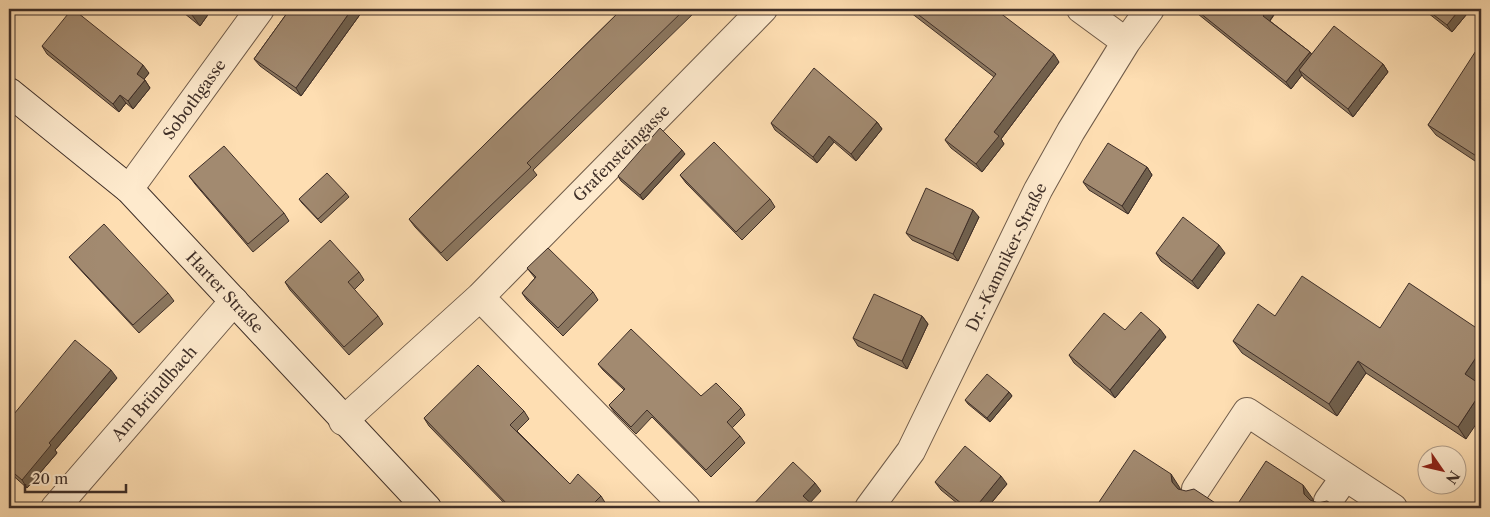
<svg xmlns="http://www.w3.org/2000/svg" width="1490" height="517" font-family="'Libre Caslon Text',serif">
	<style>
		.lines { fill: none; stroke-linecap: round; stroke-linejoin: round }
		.minor-casing { stroke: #6f5b4a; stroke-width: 30 }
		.secondary-casing { stroke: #3f2f28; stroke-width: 30 }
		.minor { stroke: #feeacd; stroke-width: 28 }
		.secondary { stroke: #feeacd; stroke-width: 28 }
		.wall { fill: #8b7760; stroke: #3f2f28 }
		.shaded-wall { fill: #71614e; stroke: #3f2f28 }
		.building { fill: #a28a70; stroke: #3f2f28 }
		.labels { text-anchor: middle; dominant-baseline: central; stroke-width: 4.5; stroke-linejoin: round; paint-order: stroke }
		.street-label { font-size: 16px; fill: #3f2f28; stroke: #feeacd }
	</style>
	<rect width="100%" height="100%" fill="#fedeb2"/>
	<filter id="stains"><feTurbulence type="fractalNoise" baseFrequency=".004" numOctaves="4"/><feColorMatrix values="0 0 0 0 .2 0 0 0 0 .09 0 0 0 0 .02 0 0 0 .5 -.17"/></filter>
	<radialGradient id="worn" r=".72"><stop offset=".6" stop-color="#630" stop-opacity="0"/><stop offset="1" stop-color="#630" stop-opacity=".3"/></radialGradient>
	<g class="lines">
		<defs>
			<path id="minor" d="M1081,9L1126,42
				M129,189L260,9
				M480,297L686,508
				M343,421L480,297L763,9
				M1196,489L1247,412L1393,508
				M1328,501L1345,477
				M55,508L234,301
				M869,508L911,451L1038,190L1071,131L1126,42L1150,9"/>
			<path id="secondary" d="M9,92L129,189L427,508"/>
		</defs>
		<use href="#minor" class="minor-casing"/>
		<use href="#secondary" class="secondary-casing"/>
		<use href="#minor" class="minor"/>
		<use href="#secondary" class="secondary"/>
	</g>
	<path class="wall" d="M179,9H212L200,26Z
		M290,9H364L301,96L260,66L254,59Z
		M622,9H698L533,170L537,175L447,261L415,227L409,219Z
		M906,9H995L1059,62L1001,139L1004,144L982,172L951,148L945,140L994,77Z
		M1194,9H1278L1270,21L1310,52L1311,54L1383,64L1388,72L1353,117L1304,78L1302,75L1291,89L1198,14Z
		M1423,9H1471L1452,32Z
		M42,46L149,73L144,79L150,88L133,109L126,103L119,112L47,54Z
		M1481,47V165L1436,135L1428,125Z
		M877,122L882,129L856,161L834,142L817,163L775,130L771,123Z
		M685,154L643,200L621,181L618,176Z
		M1147,167L1152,175L1128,214L1089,190L1083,182Z
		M680,175L770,199L775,207L742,240L686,183Z
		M189,176L284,213L289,221L253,252L195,184Z
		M346,193L349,197L321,223L302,203L299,199Z
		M979,217L958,261L912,240L906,233Z
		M1156,253H1225L1198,289L1161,261Z
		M69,257L168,293L174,301L139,333L75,264Z
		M527,268L593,292L598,300L563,336L527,300L522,293L535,278Z
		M359,272L364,280L354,290L378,316L383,324L349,355L290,290L285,282Z
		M922,316L928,324L907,369L858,346L853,338Z
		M1275,316L1380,328L1477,382L1466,439L1366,373L1337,416L1242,353L1233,341Z
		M1125,330L1166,337L1115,398L1074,363L1069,355Z
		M598,364L741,408L745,415L732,428L740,436L745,443L711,477L652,417L636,434L614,412L609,405L624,390L603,370Z
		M117,378L55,450L57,453L27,488L9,472V420Z
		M1009,392L1012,396L990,422L968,404L965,400Z
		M524,411L529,419L517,431L570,484L601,496L606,504L602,508H509L429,426L424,418Z
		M935,482L1007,484L987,508H963L941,490Z"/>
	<path class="shaded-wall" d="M197,9H212L200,26L192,15Z
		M352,9H364L301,96L296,88Z
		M1269,9H1278L1268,23L1263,16Z
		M1460,9H1471L1452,32L1447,25Z
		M1310,52L1315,59L1299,70L1302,75L1291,89L1286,82Z
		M1054,54L1059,62L1001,139L1004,144L982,172L976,164L994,132Z
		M1383,64L1388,72L1353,117L1348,109Z
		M143,65L149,73L142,82L137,74Z
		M145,80L150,88L133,109L128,101Z
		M120,95L126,103L119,112L113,104Z
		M877,122L882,129L856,161L851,154Z
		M829,136L834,142L817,163L813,157Z
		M682,150L685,154L643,200L640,195Z
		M1147,167L1152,175L1128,214L1122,206Z
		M973,210L979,217L958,261L953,254Z
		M1219,245L1225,253L1198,289L1192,281Z
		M922,316L928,324L907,369L902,361Z
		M1160,329L1166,337L1115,398L1110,390Z
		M1481,350V375L1474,386L1465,374Z
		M1358,361L1366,373L1337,416L1329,404Z
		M111,370L117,378L55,450L57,453L27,488L22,480L49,443Z
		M1009,392L1012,396L990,422L987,418Z
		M1481,392V417L1466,439L1458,427Z
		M1171,474L1180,488L1182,496L1172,482Z
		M1001,476L1007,484L987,508H975Z
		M815,483L821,491L809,504L803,496Z
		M1303,485L1313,499L1314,507L1304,494Z"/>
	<path class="building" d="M72,9H73L143,65L137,74L145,80L128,101L120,95L113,104L42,46Z
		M184,9H197L192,15Z
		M290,9H352L296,88L254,59Z
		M622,9H685L527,163L531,167L441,253L409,219Z
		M911,9H995L1054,54L994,132L999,136L976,164L945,140L996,74Z
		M1195,9H1269L1263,16L1310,52L1286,82Z
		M1426,9H1460L1447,25Z
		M1334,26L1383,64L1348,109L1299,70Z
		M1479,46L1481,47V159L1428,125Z
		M814,68L877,122L851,154L829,136L813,157L771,123Z
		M660,128L682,150L640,195L618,176Z
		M714,142L770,199L736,232L680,175Z
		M1108,143L1147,167L1122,206L1083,182Z
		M224,146L284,213L248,244L189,176Z
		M327,173L346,193L318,219L299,199Z
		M926,188L973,210L953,254L906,233Z
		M1183,217L1219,245L1192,281L1156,253Z
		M104,224L168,293L133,325L69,257Z
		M330,240L359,272L348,282L378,316L344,347L285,282Z
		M548,248L593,292L558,328L522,293L536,277L527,268Z
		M1302,276L1380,328L1409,283L1481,331V350L1465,374L1481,385V392L1458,427L1358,361L1329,404L1233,341L1258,304L1275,316Z
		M874,294L922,316L902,361L853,338Z
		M1141,312L1160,329L1110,390L1069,355L1104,313L1125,330Z
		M631,329L701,396L716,383L741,408L727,422L740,436L706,470L647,410L631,427L609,405L625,389L598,364Z
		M75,340L111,370L49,443L51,445L22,480L9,469V420Z
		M478,365L524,411L510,425L570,484L578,474L601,496L591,506L594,508H511L424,418Z
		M987,374L1009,392L987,418L965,400Z
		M965,446L1001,476L975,508H967L935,482Z
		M1134,450L1171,474L1172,482L1178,489L1186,491L1194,489L1223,508H1095Z
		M1266,461L1303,485L1304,494L1310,500L1318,503L1327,501L1338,508H1235Z
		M793,462L815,483L803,496L816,508H750Z"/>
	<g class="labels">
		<g class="street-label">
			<text transform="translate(194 99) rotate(-54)">Sobothgasse</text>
			<text transform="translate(621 153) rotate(-45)">Grafensteingasse</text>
			<text transform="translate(1006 257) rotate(-64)">Dr.-Kamniker-Straße</text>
			<text transform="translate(225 292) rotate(47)">Harter Straße</text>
			<text transform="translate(154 393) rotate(-49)">Am Bründlbach</text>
		</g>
	</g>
	<rect width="1490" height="517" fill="none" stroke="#fedeb2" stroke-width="30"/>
	<rect x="10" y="10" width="1470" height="497" fill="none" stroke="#3f2f28" stroke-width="2.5"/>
	<rect x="15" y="15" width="1460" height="487" fill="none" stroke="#3f2f28"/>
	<g transform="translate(1442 470) rotate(124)"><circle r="24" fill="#feeacd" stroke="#b29f8b"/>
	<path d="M0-4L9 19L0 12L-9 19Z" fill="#8f2418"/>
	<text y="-8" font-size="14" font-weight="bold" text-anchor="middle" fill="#3f2f28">N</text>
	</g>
	<path d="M25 484v8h101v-8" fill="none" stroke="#3f2f28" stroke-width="2.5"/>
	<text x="32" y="484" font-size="15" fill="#3f2f28" stroke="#feeacd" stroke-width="4" paint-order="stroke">20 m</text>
	<rect width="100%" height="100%" filter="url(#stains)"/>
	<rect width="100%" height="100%" fill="url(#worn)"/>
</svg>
